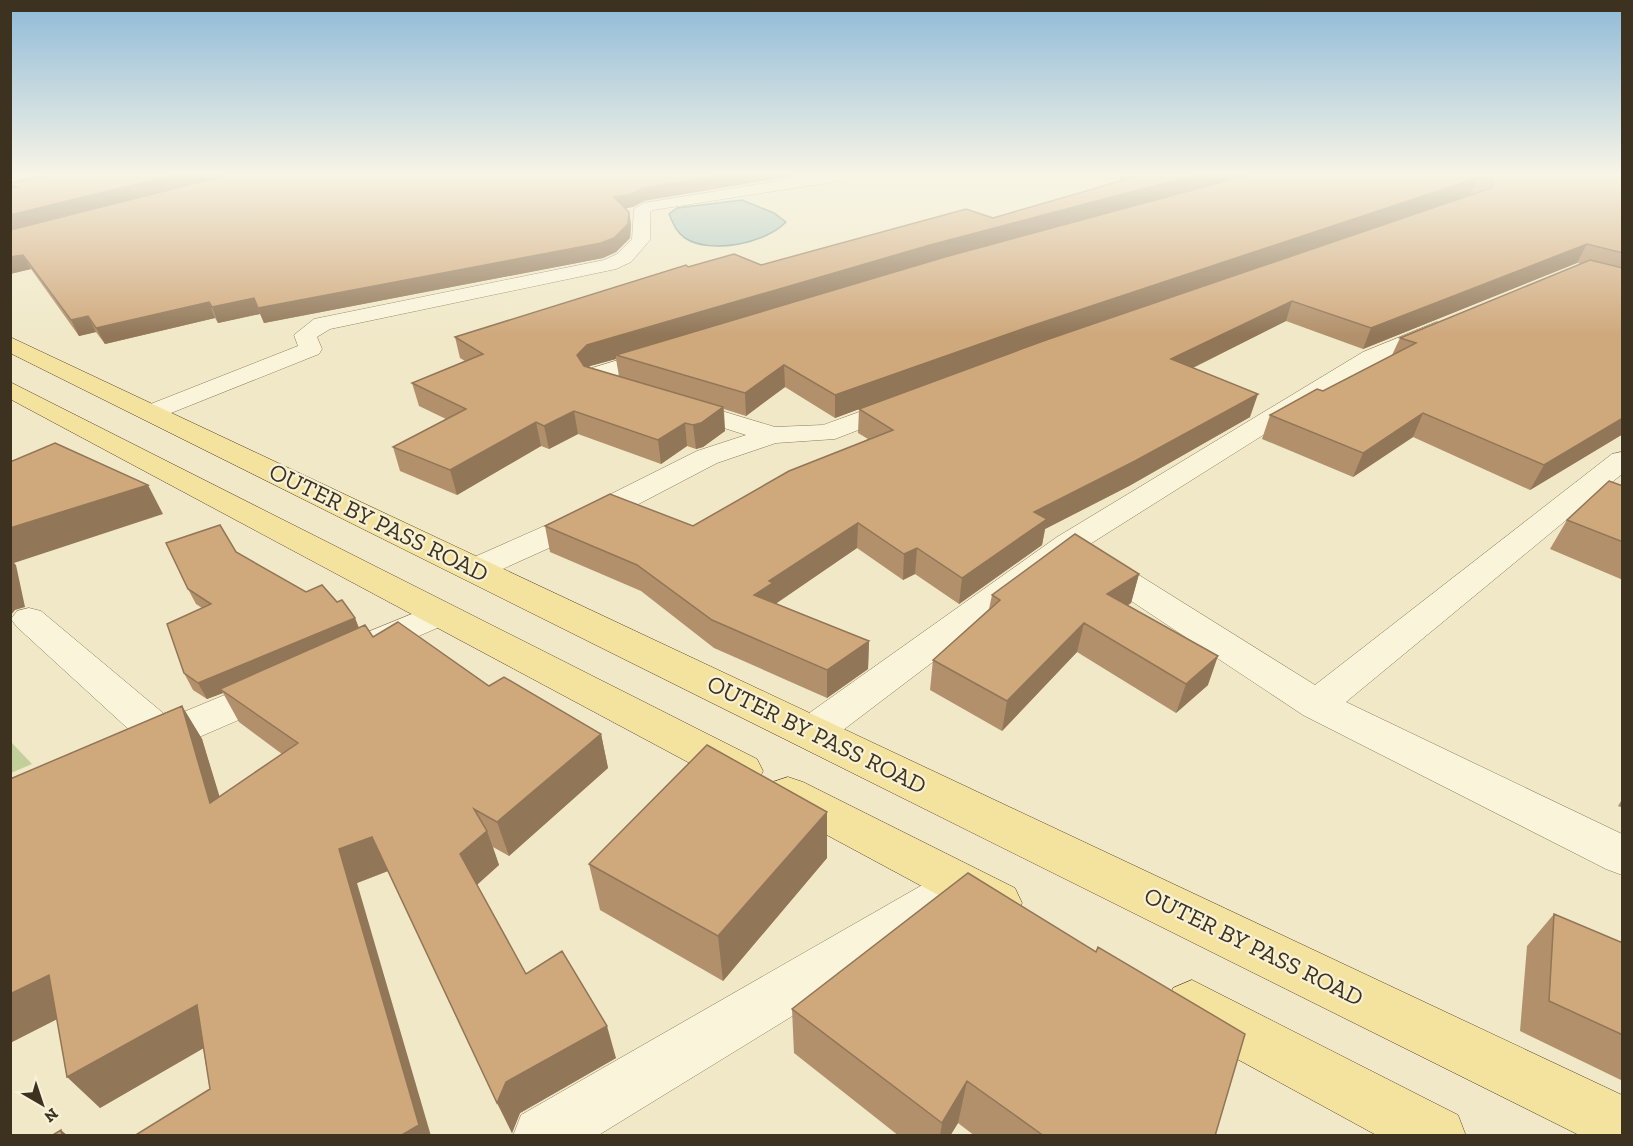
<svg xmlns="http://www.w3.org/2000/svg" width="1633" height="1146" font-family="'Zilla Slab',serif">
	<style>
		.green { fill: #c3cf9a }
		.water { fill: #a8c4bf; stroke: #6e938e; stroke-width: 1.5 }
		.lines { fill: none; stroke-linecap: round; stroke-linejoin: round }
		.minor-casing { stroke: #8d7b5b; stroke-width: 1 }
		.major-casing { stroke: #5b482f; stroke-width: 1 }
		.minor { fill: #faf4db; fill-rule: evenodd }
		.major { fill: #f4e39f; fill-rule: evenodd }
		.wall { fill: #b2906b; fill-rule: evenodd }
		.shaded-wall { fill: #917657 }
		.building { fill: #cfa87c; stroke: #917657; stroke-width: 1.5 }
		.labels { text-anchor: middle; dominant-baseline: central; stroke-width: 4.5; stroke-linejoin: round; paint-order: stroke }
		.near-street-label { font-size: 24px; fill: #3d311f; stroke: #f7f1d7 }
	</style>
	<rect width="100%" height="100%" fill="#f0e8c7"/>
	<path class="green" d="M11,742L32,764L11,773Z"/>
	<path class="water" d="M742,200L774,213L786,222C766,243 711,255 685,238C676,232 673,223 669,214L677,208Z"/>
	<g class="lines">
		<defs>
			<path id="minor" d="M815,175H853L846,180L653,210L650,212V240L631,262L616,269L330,329L317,337L322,349L319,354L161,417L152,420L143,417L139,412L143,407L298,346L294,335L314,319L604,260L617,254L632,239L634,209L644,203Z
				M1437,322L1445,324L1448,329L1445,334L1379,362L1079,551L826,743L812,747L798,743L792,732L798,721L1057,537L1363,352Z
				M661,347L669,349L673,354L669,359L611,377L634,385L637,390L634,395L625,397L588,386L583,377L592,368Z
				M901,397L910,400L914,405L910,410L835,439L776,443L717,463L589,530L487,576L475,579L463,576L459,569L463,562L567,516L697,451L746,435L674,412L670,407L674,402L683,399L692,402L775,427L823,425Z
				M1622,452V474L1346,702L1622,834V875L1606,869L1303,715L1086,571L1082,564L1086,557L1098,554L1110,557L1315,685L1612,454Z
				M439,603L451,606L456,614L451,622L366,659L353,656L348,647L353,638Z
				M29,608L41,611L169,718L273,675L287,679L292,689L287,699L153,757L139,753L133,742L136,736L17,627L11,619L17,611Z
				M948,874L965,880L972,895L965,910L597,1136H513L521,1115L931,880Z"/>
			<path id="major" d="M10,337L1622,1095V1136H1581L10,353Z
				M10,382L757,759L763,771L757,783L742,787L727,783L10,399Z
				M788,777L803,782L1015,888L1022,903L1015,918L998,924L981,918L773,806L767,794L773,782Z
				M1192,980L1458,1115L1466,1136H1378L1173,1024L1166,1006L1173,988Z"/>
		</defs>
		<use href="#minor" class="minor-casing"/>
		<use href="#major" class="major-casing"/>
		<use href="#minor" class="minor"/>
		<use href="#major" class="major"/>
	</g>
	<path class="wall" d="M1120,175H1623V434L1530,490L1413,437L1353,477L1262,439L1270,415L1323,391L1392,355L1400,338L1581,264L1577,263L1363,349L1286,321L1193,368L1250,417L1129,486L1045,529L1042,545L959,604L915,574L903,580L857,548L776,603L869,641L868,669L827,698L714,648L641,591L550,552L545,526H693L868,439L858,433L859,409L835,418L785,387L746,416L724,409L725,431L703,447L696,449L687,446L661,464L578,434L549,449L541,446L457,495L400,471L393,447L446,419L419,406L412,383L465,361L460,358L455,337L688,267L761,265L993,218L1119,181ZM1470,195H1472L1170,298ZM616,359L619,376L589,367L590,366Z
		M10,183L644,201L633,207L626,208L629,212L631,225L630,238L616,252L603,258L264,323L260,314L218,323L215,318L105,344L96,332L79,336L31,269L10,274Z
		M1623,486V580L1550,549L1567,520Z
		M236,552L306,592L337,602L355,618L359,628L373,637L601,734L608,768L509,856L493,847L499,865L477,885L526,974L616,1058L520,1113L512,1133L388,871L357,883L210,1089L203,1048L100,1108L57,1019L10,1043V779L182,706L202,739L219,797L282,754L239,722L223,693L207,699L193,690L184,673L202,608L196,604L188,589Z
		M1139,574L1131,603L1128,605L1208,685L1176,713L1077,652L1002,731L930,690L933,660L989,609L992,595Z
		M1623,798V808L1618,806Z
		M827,858L723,981L600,910L589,864Z
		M1554,914L1623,943V1081L1520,1031L1527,946Z
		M792,1009L1215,1136H975L958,1123L950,1136H899L794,1053Z"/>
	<path class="shaded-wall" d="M173,175H227L10,231V215Z
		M722,175H799L644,201L633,207L616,210L614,197L642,188Z
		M1195,175H1250L616,355V359L590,366L581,377L577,355L587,345L930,245Z
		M1477,178L1470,195L1025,348L835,418V395L1028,327Z
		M629,212L631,225L630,238L616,252L603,258L264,323L258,308Z
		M1587,244L1577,263L1363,349L1371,328Z
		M23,255L31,269L10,274V257Z
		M254,298L260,314L218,323L212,307Z
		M1292,301L1286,321L1166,381L1171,359Z
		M209,302L215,318L105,344L96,328Z
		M88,316L96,332L79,336L71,320Z
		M784,365L785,387L746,416L745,393Z
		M1258,394L1250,417L1129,486L1045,529L1042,545L959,604L962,578L1034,512Z
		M723,407L725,431L703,447L696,449L693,425Z
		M574,411L578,434L549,449L544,426Z
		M1423,413L1413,437L1353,477L1363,453Z
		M1623,418V434L1530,490L1544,465Z
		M536,422L541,446L457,495L450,470Z
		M685,423L687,446L661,464L658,440Z
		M148,485L163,514L14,563L16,565L25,607L15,610L10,616V528Z
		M858,523L857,548L774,605L754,595L769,581Z
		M917,548L915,574L903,580L904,554Z
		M1139,574L1131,603L1100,623L1107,594Z
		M355,618L361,634L220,689L223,693L207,699L198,683Z
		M1084,623L1077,652L1002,731L1007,701Z
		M869,641L868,669L827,698V670Z
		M1218,656L1208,685L1176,713L1186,684Z
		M182,706L202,739L232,837L210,803Z
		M601,734L608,768L509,856L497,822Z
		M827,812V858L723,981L718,936Z
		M487,831L499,865L473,888L460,854Z
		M372,837L388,871L357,883L431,1136H400L339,849Z
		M49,975L81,1007L10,1043V994Z
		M197,1005L223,1037L100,1108L67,1077Z
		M607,1026L616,1058L520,1113L512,1133L497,1103L506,1082Z
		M967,1081L958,1123L950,1136H940L942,1123Z
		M61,1130L68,1136H62Z"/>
	<path class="building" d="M47,175H173L10,215V189L17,187L10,185V183Z
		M228,175H722L642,188L632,194L614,197L629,212L628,224L614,238L601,243L258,308L254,298L212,307L209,302L96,328L88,316L71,320L23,255L10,257V230Z
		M1137,175H1195L930,245L587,345L577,355L584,366L723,407L701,423L693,425L685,423L658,440L574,411L544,426L536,422L450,470L393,447L466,409L412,383L483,354L455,337L686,265L688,267L734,254L761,265L966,209L993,218L1138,176Z
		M1248,175H1623V253L1587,244L1371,328L1292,301L1171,359L1258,394L1135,461L1034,512L1047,519L962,578L917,548L904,554L858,523L769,581L773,583L754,595L869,641L827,670L712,620L637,565L545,526L610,494L693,526L789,471L893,430L859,409L1046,340L1491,188L1494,185L1492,179L1477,178L1028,327L835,395L784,365L745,393L616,355L945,257Z
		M1590,260L1623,268V418L1544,465L1423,413L1363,453L1270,415L1317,389L1323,391L1416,343L1400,338Z
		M55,443L148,485L10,528V462Z
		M1609,481L1623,486V542L1567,520Z
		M220,525L236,552L306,592L322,585L337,602L342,600L355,618L198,683L184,673L167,624L211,604L188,589L166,543Z
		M1075,534L1139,574L1107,594L1218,656L1186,684L1084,623L1007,701L933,660L1000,600L992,595Z
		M398,622L489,686L504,677L601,734L497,822L474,809L487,831L460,854L526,974L562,951L607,1026L506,1082L497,1103L372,837L339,849L419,1125L400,1136H134L210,1089L197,1005L67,1077L49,975L10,994V779L182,706L210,803L298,743L220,689L365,625L373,637Z
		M707,745L827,812L718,936L589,864Z
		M968,873L1096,952L1098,947L1245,1034L1215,1136H1044L967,1081L942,1123L792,1009Z
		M1554,914L1623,943V1035L1549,1001Z
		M61,1130L62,1136H51Z"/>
	<linearGradient id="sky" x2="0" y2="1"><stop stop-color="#8ebad8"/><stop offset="0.52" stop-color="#f8f5e6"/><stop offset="1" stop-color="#f8f5e6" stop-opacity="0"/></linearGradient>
	<rect width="1633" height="336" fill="url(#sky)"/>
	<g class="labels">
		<g class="near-street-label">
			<text transform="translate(379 522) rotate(26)">OUTER BY PASS ROAD</text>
			<text transform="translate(817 734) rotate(26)">OUTER BY PASS ROAD</text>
			<text transform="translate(1254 946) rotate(26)">OUTER BY PASS ROAD</text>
		</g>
	</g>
	<rect width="1633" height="1146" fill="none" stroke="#3d311f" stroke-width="24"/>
	<g transform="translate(42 1104) rotate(141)" stroke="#f7f1d7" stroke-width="4.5" paint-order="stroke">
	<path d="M0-4.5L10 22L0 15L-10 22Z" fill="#3d311f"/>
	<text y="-9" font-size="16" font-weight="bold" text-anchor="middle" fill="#3d311f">N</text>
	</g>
</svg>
